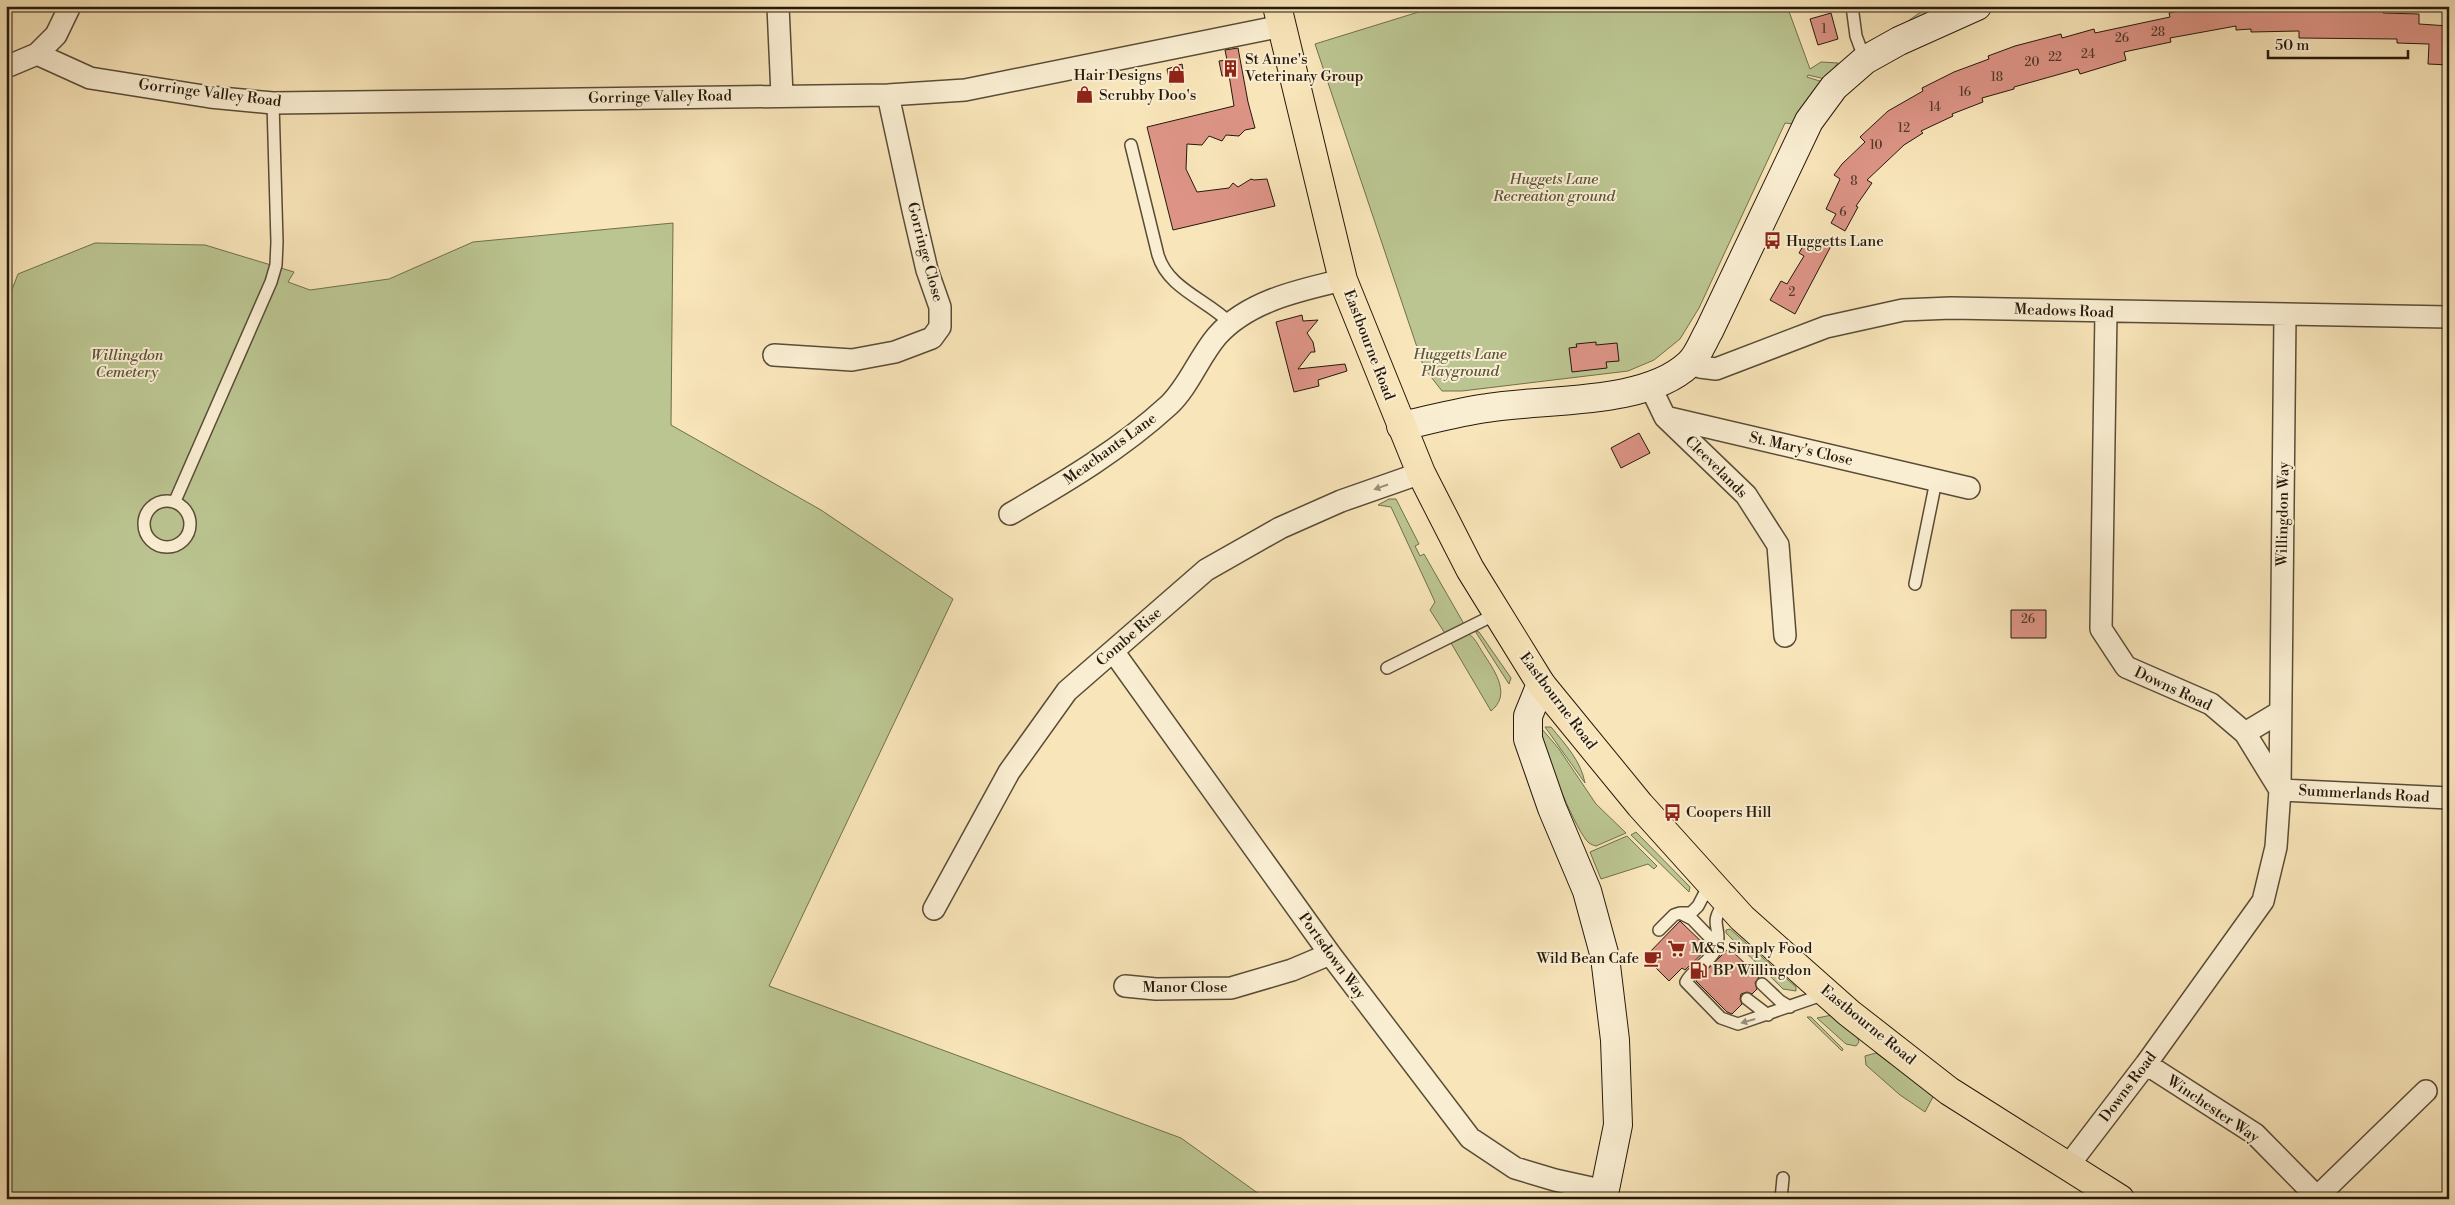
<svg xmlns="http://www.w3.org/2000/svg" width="2455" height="1205" font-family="'Libre Bodoni',serif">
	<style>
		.green { fill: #bbc591; stroke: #706f4e }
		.building { fill: #dd9486; stroke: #25190c }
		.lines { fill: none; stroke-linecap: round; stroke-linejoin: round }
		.lane-casing { stroke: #5a4c37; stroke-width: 14 }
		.street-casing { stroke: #5a4c37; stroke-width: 24 }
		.secondary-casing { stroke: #25190c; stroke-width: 30 }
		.primary-casing { stroke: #25190c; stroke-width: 30 }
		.lane { stroke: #faeed2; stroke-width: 11 }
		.street { stroke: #faeed2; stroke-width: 21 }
		.secondary { stroke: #faeed2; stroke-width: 28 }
		.primary { stroke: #f8e5b9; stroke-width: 28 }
		.oneway { fill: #9a8e79 }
		.labels { text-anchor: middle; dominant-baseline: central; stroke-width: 4; stroke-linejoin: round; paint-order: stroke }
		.number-label { font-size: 12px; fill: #53382a }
		.poi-label { font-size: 15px; fill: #25190c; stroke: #faeed2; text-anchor: start }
		.street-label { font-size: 15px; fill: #25190c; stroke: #faeed2 }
		.park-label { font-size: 15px; font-style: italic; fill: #5a553b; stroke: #faeed2 }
	</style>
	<rect width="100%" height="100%" fill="#f8e5b9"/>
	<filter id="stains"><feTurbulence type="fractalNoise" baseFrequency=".004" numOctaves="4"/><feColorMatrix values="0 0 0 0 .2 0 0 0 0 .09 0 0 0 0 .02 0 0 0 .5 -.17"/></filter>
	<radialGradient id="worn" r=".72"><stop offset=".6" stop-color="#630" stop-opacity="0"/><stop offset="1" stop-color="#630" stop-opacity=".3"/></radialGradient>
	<path class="green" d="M1438,6H1787L1810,69L1821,62L1838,63L1825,79L1808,75L1807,77L1823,82L1794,124L1785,123L1699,308L1680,339L1654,360L1628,371L1462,391H1442L1424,368L1315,44Z
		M1929,6H1950L1904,24Z
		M673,223L671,425L821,510L953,599L769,986L1181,1138L1266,1199H6V305L18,274L95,243L205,245L294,272L288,282L310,290L389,279L473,242Z
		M1389,499H1396L1419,544L1415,546L1420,556L1424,554L1464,624L1446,635L1430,610L1435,602L1391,507L1378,505Z
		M1475,631L1479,632L1511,678L1509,684Z
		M1469,634C1476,639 1480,649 1485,656C1496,673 1511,695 1491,711L1451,643Z
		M1545,727H1551C1565,744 1581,761 1585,783Z
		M1542,729L1559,749L1596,804L1626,833L1596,846C1595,846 1590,844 1589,843C1577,834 1547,757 1539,739L1540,731Z
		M1636,832L1690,887L1689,892L1631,835Z
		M1627,836L1657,866L1654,869L1648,864L1601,879L1590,852Z
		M1730,929L1796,987V991L1783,989L1779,985L1726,933V930Z
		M1832,1015L1857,1036L1859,1042L1856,1046L1846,1044L1817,1018Z
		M1807,1017H1811L1843,1049L1842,1051Z
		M1876,1053L1934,1095L1925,1112L1900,1095L1866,1065L1865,1056Z"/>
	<path class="building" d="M2204,6H2293V9L2384,10L2383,13L2419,14V24L2449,26V65L2428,64L2429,44L2397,43V39L2299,38V31L2251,32V29L2236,30V26L2170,38L2171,42L2124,52L2126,60L2080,74L2078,69L2014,87V89L1982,98L1983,102L1952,114L1953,116L1921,131L1923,133L1904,145L1867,180L1872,183L1856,206L1858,207L1845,231L1831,223L1836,214L1826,209L1840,179L1834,175L1842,164L1865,142L1860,137L1888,111L1923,91L1922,88L1954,72L1989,59L1988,56L2015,46L2061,34L2062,38L2094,29L2095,33L2170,17L2169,13Z
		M1831,13L1838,39L1818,45L1810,19Z
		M1238,48L1248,102L1255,128L1245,130L1239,136L1226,135L1222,141L1209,136L1202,145L1187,144L1186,169L1197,192L1229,188L1233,183L1238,187L1251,179L1254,180L1267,179L1275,206L1173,230L1147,127L1234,106L1229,75L1222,76L1219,61L1227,60L1225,50Z
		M1182,64L1185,81L1170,84L1167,69Z
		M1815,238L1831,246L1795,314L1770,300L1781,281L1787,284L1804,256L1799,253L1807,239L1813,243Z
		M1302,315L1303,321L1318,320L1307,333L1313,342L1315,352H1311L1298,369L1345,364L1347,371L1318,380L1319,386L1294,392L1276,322Z
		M1596,342V345L1617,343L1619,361L1606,362L1607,368L1572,372L1569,348L1577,347L1576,344Z
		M1639,433L1650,453L1621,468L1611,448Z
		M2011,610H2046V638H2011Z
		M1680,921L1708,948L1685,970L1682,968L1669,981L1645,957Z
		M1729,948L1759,977L1755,983L1757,989L1752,994L1747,992L1741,994L1740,999L1742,1004L1732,1014L1727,1012L1696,981Z"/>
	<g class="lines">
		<defs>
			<path id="lane" d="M1852,6L1856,36L1865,60
				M1131,145L1158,255C1168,289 1208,300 1231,324
				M144 524a23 23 0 1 1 46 0a23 23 0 1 1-46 0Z
				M175,501L271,282L276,265L277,242L273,103
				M1915,584L1936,481
				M1387,668L1496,614
				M1726,901C1707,925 1722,925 1717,946C1713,961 1692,969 1686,982L1721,1018L1738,1024L1825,994
				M1680,913H1691L1698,906L1710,883
				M1659,930L1674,915L1680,913L1692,919L1717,945
				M1762,984L1780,1001L1790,1007
				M1747,999L1768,1015
				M1781,1199L1783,1178"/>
			<path id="street" d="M778,6L782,95
				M37,54L90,78L210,97L273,103L888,95L965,90L1282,26
				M6,67L37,54L56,35L70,6
				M2285,315L2280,790L2449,798
				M774,355L852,360L895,352L932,338L940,327V307L927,270L913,210L888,95
				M1691,363L1700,367L1716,369L1826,327L1903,310L1951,308L2449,317
				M1650,386L1665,417L1969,488
				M1666,418L1746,495L1778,545L1785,636
				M1010,514C1067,481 1121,449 1169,405C1189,386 1199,357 1217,336C1248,301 1300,290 1343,280
				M1113,651L1330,954L1470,1138L1515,1168L1555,1180L1605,1191
				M2245,733L2280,712
				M934,909L1009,772L1067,691L1206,570L1280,528L1341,501L1421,473
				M1125,986L1156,989L1231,988L1292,970L1330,954
				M2146,1064L2255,1134L2319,1199
				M2068,1166L2146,1064L2263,901L2276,847L2280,790L2245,733L2211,704L2126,667L2101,629L2106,312
				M2318,1196L2426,1091"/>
			<path id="secondary" d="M1401,426C1429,420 1458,412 1487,408C1546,398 1644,406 1689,364C1698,356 1703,341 1709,331L1809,121L1834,87L1865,60L1899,41L1977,6
				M1541,684L1528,716V739L1552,808L1587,891L1605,957L1615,1040L1618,1125L1603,1199"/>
			<path id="primary" d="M1277,6L1343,280L1421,473L1470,569L1541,684L1640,805L1742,918L1849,1013L1949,1091L2120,1199"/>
		</defs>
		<use href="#lane" class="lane-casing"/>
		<use href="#street" class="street-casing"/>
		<use href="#secondary" class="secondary-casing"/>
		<use href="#primary" class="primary-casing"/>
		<use href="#lane" class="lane"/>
		<use href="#street" class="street"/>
		<use href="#secondary" class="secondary"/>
		<use href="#primary" class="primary"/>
	</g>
	<defs><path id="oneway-solid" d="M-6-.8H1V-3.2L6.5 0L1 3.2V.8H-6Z" transform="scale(1.25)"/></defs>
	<g class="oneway">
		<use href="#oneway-solid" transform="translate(1381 487) rotate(161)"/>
		<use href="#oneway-solid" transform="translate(1748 1021) rotate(164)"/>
	</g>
	<defs>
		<symbol id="building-bare" viewBox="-9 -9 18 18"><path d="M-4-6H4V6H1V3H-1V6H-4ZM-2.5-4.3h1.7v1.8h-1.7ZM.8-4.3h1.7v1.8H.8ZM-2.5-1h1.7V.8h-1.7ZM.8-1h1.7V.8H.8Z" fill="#8f2418" stroke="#faeed2" stroke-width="2.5" paint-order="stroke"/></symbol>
		<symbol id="shop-bare" viewBox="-9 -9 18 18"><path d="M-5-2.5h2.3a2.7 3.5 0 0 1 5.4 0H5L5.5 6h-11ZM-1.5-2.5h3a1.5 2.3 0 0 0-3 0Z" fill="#8f2418" stroke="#faeed2" stroke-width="2.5" paint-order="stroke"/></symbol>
		<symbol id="bus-bare" viewBox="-9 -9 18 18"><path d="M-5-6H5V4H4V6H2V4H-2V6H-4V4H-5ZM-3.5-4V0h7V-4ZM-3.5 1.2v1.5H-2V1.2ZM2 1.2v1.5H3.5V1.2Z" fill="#8f2418" stroke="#faeed2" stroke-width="2.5" paint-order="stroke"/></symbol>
		<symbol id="supermarket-bare" viewBox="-9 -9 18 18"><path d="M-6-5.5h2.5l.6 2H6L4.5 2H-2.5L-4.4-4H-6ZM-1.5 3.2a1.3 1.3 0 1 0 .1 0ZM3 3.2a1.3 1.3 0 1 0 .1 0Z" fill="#8f2418" stroke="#faeed2" stroke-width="2.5" paint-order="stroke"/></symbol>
		<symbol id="cafe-bare" viewBox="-9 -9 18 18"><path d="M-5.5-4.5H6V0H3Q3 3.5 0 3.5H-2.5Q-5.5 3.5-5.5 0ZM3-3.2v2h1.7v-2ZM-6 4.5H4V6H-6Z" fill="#8f2418" stroke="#faeed2" stroke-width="2.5" paint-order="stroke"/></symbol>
		<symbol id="fuel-bare" viewBox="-9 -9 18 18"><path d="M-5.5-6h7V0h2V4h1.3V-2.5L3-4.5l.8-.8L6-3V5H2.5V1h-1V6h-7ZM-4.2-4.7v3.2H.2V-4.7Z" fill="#8f2418" stroke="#faeed2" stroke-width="2.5" paint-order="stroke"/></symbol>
	</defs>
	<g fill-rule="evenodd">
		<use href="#building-bare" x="1218" y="56" width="25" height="25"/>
		<use href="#shop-bare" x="1164" y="62" width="25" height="25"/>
		<use href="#shop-bare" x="1072" y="82" width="25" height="25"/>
		<use href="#bus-bare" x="1760" y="228" width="25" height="25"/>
		<use href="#bus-bare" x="1660" y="800" width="25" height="25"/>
		<use href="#supermarket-bare" x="1664" y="936" width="25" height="25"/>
		<use href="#cafe-bare" x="1640" y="946" width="25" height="25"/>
		<use href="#fuel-bare" x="1686" y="958" width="25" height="25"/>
	</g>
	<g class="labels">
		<g class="number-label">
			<text x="1824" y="29">1</text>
			<text x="2158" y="32">28</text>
			<text x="2122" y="38">26</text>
			<text x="2088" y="54">24</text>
			<text x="2055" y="57">22</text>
			<text x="2032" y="62">20</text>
			<text x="1997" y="77">18</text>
			<text x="1965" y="92">16</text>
			<text x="1935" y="107">14</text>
			<text x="1904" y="128">12</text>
			<text x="1876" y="145">10</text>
			<text x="1854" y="181">8</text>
			<text x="1843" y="212">6</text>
			<text x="1792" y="292">2</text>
			<text x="2028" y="619">26</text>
		</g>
		<g class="poi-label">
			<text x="1245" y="59">St Anne's<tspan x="1245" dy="17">Veterinary Group</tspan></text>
			<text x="1162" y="75" text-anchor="end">Hair Designs</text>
			<text x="1099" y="95">Scrubby Doo's</text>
			<text x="1786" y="241">Huggetts Lane</text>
			<text x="1686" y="812">Coopers Hill</text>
			<text x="1691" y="948">M&amp;S Simply Food</text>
			<text x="1639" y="958" text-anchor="end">Wild Bean Cafe</text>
			<text x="1713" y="970">BP Willingdon</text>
		</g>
		<g class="street-label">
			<text transform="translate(210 93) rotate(7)">Gorringe Valley Road</text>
			<text transform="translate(660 97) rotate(-1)">Gorringe Valley Road</text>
			<text transform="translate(925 252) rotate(75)">Gorringe Close</text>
			<text transform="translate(2064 311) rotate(2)">Meadows Road</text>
			<text transform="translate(1369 345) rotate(69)">Eastbourne Road</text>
			<text transform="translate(1110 449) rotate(-36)">Meachants Lane</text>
			<text transform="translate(1801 449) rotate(13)">St. Mary's Close</text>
			<text transform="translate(1716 467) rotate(45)">Cleevelands</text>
			<text transform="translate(2283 514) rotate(-89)">Willingdon Way</text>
			<text transform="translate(1129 637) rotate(-41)">Combe Rise</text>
			<text transform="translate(2173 689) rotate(25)">Downs Road</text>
			<text transform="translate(1558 701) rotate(53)">Eastbourne Road</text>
			<text transform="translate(2364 794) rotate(3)">Summerlands Road</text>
			<text transform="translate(1332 956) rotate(54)">Portsdown Way</text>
			<text x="1185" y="987">Manor Close</text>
			<text transform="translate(1868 1025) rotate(39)">Eastbourne Road</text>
			<text transform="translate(2128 1087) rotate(-53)">Downs Road</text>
			<text transform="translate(2213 1109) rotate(34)">Winchester Way</text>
		</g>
		<g class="park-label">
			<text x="1554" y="179">Huggets Lane<tspan x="1554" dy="17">Recreation ground</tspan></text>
			<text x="1460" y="354">Huggetts Lane<tspan x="1460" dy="17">Playground</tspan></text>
			<text x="127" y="355">Willingdon<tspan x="127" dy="17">Cemetery</tspan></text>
		</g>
	</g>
	<rect width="2455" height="1205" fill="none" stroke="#f8e5b9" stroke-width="25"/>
	<rect x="8" y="8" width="2440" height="1190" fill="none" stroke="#25190c" stroke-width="2.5"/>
	<rect x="12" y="12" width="2430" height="1180" fill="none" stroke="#25190c"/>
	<path d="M2268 50v8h140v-8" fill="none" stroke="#25190c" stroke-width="2.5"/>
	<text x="2275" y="50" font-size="15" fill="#25190c" stroke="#faeed2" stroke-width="4" paint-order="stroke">50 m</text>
	<rect width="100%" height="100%" filter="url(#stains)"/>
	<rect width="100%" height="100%" fill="url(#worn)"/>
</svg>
